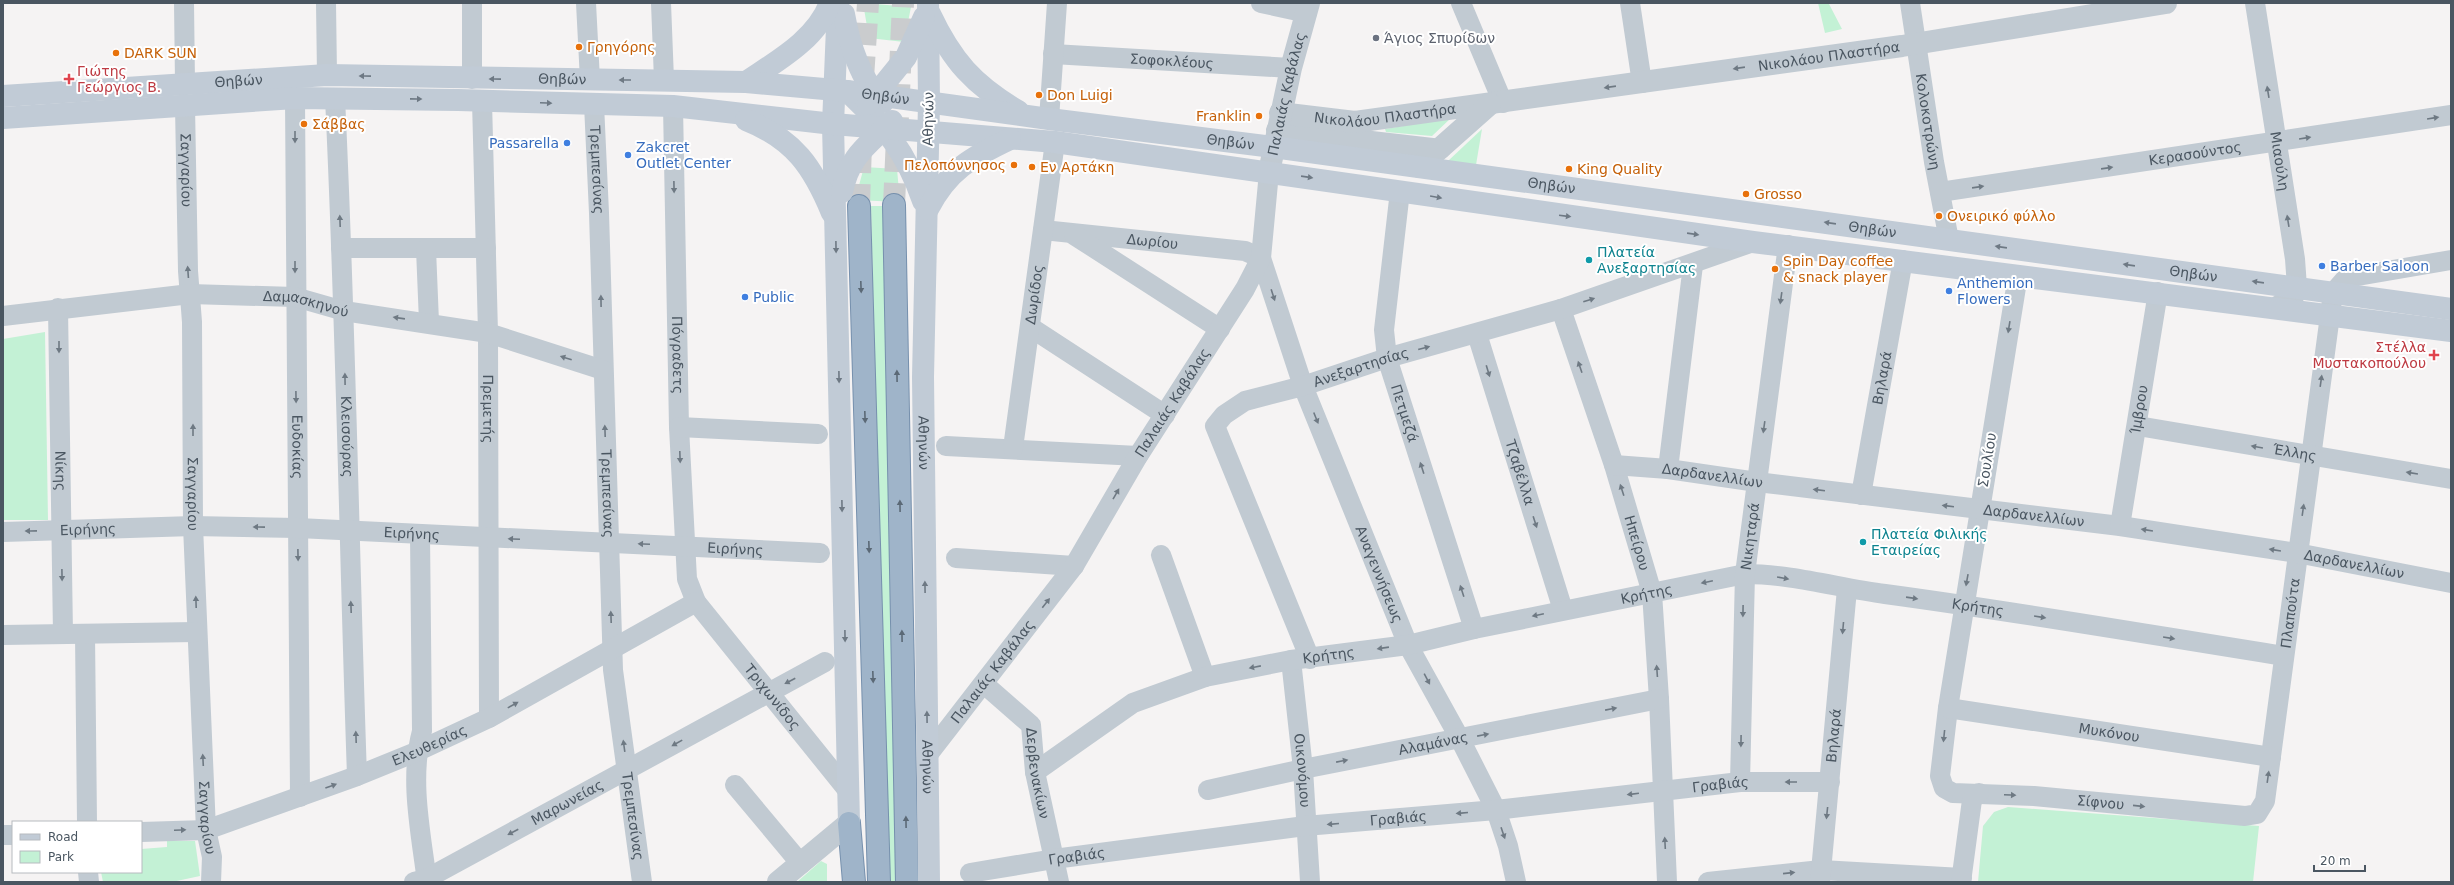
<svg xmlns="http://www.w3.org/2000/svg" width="2454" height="885" font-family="'DejaVu Sans',sans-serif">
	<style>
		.green { fill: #c3f1d5 }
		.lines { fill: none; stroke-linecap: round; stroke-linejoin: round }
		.trunk-tunnel { stroke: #caccce; stroke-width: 22; stroke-dasharray: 22 11; stroke-linecap: butt }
		.trunk-casing { stroke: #7690ad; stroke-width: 24 }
		.minor { stroke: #c1cad2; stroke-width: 20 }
		.tertiary { stroke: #c1cad2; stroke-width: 22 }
		.secondary { stroke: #c1cbd6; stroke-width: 22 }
		.trunk { stroke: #9fb4c9; stroke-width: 22 }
		.oneway { fill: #6e7983 }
		.oneway2 { fill: #6e7984 }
		.oneway3 { fill: #5b6976 }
		.worship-dot { fill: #6b7280; stroke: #fff; stroke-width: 1.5 }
		.food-dot { fill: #e8710a; stroke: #fff; stroke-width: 1.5 }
		.health-dot { fill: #e0444e; stroke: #fff; stroke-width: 1.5 }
		.shop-dot { fill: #3f7fe0; stroke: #fff; stroke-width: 1.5 }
		.culture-dot { fill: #0f9aa8; stroke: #fff; stroke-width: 1.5 }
		.labels { text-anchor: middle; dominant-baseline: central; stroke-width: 4; stroke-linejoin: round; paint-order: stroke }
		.worship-label { font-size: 14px; fill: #5b616d; stroke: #fff; text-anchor: start }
		.food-label { font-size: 14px; fill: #c56008; stroke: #fff; text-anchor: start }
		.street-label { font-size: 14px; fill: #4a5661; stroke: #fff }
		.health-label { font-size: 14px; fill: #be3a42; stroke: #fff; text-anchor: start }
		.shop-label { font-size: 14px; fill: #366cbe; stroke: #fff; text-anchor: start }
		.culture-label { font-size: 14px; fill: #0d838f; stroke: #fff; text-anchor: start }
	</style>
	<rect width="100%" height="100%" fill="#f5f3f3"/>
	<path class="green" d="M863,3L911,7L904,42L869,38Z
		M1818,3H1831L1829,4L1842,29L1825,33Z
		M1451,118L1432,136L1386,132L1385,129Z
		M1482,129L1476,165L1448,161Z
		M864,167L897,169L900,202L855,200Z
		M871,206H885L901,882H887Z
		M45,332L48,520H3V339Z
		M2008,807L2259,826L2253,882H1978L1983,826L1994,812Z
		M167,841H195L200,876L172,882H103L101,872H141V849L167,847Z
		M821,861L827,864V882H797Z"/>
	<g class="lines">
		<path class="trunk-tunnel" d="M863,78L868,3
			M894,205L903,3
			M859,206L861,144"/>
		<defs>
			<path id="trunk" d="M894,205L907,882
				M859,206L879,882
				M849,823L854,882"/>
		</defs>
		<use href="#trunk" class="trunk-casing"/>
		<g class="minor">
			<path d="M184,3L185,83"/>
			<path d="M326,3L327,75"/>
			<path d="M472,3V79"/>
			<path d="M586,3L590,80"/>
			<path d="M661,3L664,80"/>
			<path d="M1261,3L1307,13"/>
			<path d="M1461,3L1503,103"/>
			<path d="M1630,3L1642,83"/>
			<path id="s1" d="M1910,3L1934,162L1949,240"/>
			<path id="s2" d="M2255,3L2295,259L2297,287L2295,295L2274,308"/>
			<path id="s3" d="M1053,54L1291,68"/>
			<path id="s4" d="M295,98L300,797"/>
			<path id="s5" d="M335,98C346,324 349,550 357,776"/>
			<path id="s6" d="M482,101L488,333L489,718"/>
			<path id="s7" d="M594,104L599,213L613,670L642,882"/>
			<path id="s8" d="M185,106L188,271L192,322L193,526L206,830L212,857L211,882"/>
			<path id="s9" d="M673,106L679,427L687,579L696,602L849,792"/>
			<path d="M1049,119L1057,3"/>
			<path d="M1276,130L1441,149"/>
			<path id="s10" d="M1400,191L1384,330L1387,358L1474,629"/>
			<path id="s11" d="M1940,192L2451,115"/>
			<path id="s12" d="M1043,230L1245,251L1261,258"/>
			<path d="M1074,235L1220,329"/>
			<path d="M341,248H486"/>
			<path d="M426,249L429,322"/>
			<path id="s13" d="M1261,258L1303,386L1408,645L1460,739L1496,810L1508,846L1516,882"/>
			<path id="s14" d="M2018,275L1948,708L1940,776L1944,788L1953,793L2034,796L2245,816L2257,814L2265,801L2333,293L2346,278L2451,260"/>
			<path id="s15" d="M58,308L63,634"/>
			<path id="s16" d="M1561,309L1614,465L1652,593L1659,699L1667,882"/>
			<path id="s17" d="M3,316L190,294L295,297L344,311L488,333L603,370"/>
			<path d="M1030,327L1165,415"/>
			<path id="s18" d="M1477,334L1563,610"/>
			<path id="s19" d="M2138,426L2451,479"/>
			<path d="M679,427L818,434"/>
			<path d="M946,446L1138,456"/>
			<path id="s20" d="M1013,448L1055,142"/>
			<path id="s21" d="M1614,465L1668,469L1757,482L2120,526L2297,553L2451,583"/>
			<path d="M1668,469L1693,265"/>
			<path id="s22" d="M1861,495L1903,260"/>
			<path id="s23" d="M2120,526L2158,292"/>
			<path id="s24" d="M3,532L193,526L298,528L820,553"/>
			<path d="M420,534L422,731C409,779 421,833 427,882"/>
			<path d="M1161,555L1205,677"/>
			<path d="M956,558L1074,566"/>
			<path d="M85,634L87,822"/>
			<path d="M3,635L196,632"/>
			<path id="s25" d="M1310,659L1215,426L1224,415L1245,401L1303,386L1387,358L1561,309L1753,242"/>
			<path id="s26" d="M1291,660L1303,769L1310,882"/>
			<path id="s27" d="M984,684L1031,725L1035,772L1059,882"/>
			<path id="s28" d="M1948,708L2271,757"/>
			<path id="s29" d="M927,756L1074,566L1138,456L1245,289L1261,258L1269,172"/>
			<path id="s30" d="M1035,772L1133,703L1205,677L1291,660L1408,645L1474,629L1745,574C1792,574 1839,588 1885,594C2019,612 2151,635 2284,656"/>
			<path id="s31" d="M1740,782L1745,574L1788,245"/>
			<path d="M735,785L801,864"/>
			<path id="s32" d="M1208,790L1303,769L1659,699"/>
			<path id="s33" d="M141,832L206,830L357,776L416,752L489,718L696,602"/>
			<path d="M3,835H13"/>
			<path d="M88,872L89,882"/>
			<path id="s34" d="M970,873L1054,859L1305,826L1496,810L1740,782H1830"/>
			<path id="s35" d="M414,882L426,879L825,662"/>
			<path d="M1708,882L1821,870L1962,878"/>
			<path id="s36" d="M1820,882L1847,589"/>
			<path d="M1961,882L1972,800L1979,793"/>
		</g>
		<g class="tertiary">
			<path id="s37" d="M1280,113L1355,122L1902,46L2166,3"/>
			<path d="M1419,167L1490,104"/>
			<path id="s38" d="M1269,172L1291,68L1309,3"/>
			<path d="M778,882L849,823"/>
		</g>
		<g class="secondary">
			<path d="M838,3L833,124L849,823"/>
			<path id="s39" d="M928,3L929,103L923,377L929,882"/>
			<path d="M844,14C849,43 861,82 883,102"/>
			<path d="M930,14C952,61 974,85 1018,111"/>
			<path d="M746,82C777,61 816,40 830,3"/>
			<path d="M847,91C885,127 906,151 923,201"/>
			<path id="s40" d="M3,96L327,75L746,82L847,91L1049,119L1273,147L2451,309"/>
			<path d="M868,104L906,57L924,17"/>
			<path d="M3,118L295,98L458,100L673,106L833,124L1055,142L1753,242L2451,331"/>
			<path d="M746,120C794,139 813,167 832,213"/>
			<path d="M842,192C849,156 867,146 892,121"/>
			<path d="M928,209C948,170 972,157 1010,139"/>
		</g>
		<use href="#trunk" class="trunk"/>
	</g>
	<defs><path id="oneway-solid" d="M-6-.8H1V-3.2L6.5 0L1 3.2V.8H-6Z"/></defs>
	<g class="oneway">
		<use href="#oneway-solid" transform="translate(1739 68) rotate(172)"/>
		<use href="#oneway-solid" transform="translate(1610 87) rotate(172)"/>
		<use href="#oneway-solid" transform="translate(2268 92) rotate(-99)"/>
		<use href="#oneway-solid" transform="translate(2433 118) rotate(-9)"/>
		<use href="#oneway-solid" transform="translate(295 137) rotate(90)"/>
		<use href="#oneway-solid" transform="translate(2305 138) rotate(-9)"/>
		<use href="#oneway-solid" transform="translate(2107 168) rotate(-8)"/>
		<use href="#oneway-solid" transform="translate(674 187) rotate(89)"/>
		<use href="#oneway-solid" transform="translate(1978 187) rotate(-8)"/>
		<use href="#oneway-solid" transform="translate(340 221) rotate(-92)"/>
		<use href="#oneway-solid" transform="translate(2288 221) rotate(-99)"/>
		<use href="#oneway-solid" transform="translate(295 267) rotate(90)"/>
		<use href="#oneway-solid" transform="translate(188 272) rotate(-94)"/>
		<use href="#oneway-solid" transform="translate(1273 295) rotate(72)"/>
		<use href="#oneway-solid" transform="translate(1781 298) rotate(98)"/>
		<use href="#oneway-solid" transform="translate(1589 300) rotate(-18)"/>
		<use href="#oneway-solid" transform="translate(601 301) rotate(-91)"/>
		<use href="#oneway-solid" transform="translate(399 318) rotate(-172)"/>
		<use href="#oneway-solid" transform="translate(2009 327) rotate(99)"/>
		<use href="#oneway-solid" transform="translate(59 347) rotate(90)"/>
		<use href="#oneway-solid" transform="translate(1424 348) rotate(-15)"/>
		<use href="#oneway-solid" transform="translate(566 358) rotate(-162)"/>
		<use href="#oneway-solid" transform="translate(1580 367) rotate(-109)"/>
		<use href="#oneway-solid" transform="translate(1488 371) rotate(73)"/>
		<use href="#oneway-solid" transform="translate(345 379) rotate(-91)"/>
		<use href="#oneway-solid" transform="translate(2321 381) rotate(-82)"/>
		<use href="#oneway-solid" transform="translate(296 397) rotate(89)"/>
		<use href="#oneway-solid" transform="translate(1316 418) rotate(68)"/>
		<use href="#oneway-solid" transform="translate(1764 427) rotate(98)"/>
		<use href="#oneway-solid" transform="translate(193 430) rotate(-90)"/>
		<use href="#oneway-solid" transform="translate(605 431) rotate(-92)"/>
		<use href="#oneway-solid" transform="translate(2257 447) rotate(-170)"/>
		<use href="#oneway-solid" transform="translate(680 457) rotate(88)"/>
		<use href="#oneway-solid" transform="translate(1422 468) rotate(-108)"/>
		<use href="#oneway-solid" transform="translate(2412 473) rotate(-171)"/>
		<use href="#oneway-solid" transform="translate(1622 490) rotate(-108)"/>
		<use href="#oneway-solid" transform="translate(1819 490) rotate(-173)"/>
		<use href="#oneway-solid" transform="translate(1116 494) rotate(-60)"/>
		<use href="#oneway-solid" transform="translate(1948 506) rotate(-173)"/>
		<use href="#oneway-solid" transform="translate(2303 510) rotate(-82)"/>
		<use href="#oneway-solid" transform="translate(1535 522) rotate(72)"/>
		<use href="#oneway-solid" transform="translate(259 527) rotate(-179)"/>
		<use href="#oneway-solid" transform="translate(2147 530) rotate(-171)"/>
		<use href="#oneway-solid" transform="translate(31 531) rotate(179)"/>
		<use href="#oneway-solid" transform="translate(514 539) rotate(-178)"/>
		<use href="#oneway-solid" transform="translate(644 544) rotate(-178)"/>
		<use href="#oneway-solid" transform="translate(2275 550) rotate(-171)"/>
		<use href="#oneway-solid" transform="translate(298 555) rotate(89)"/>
		<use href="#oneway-solid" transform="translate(62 575) rotate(89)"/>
		<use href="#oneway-solid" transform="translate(1783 578) rotate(10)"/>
		<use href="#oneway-solid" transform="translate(1967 580) rotate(100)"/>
		<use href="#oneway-solid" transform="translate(1707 582) rotate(168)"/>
		<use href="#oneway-solid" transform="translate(1462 591) rotate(-108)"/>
		<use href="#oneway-solid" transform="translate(1912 598) rotate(8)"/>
		<use href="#oneway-solid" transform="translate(196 602) rotate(-92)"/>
		<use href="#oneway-solid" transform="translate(1046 603) rotate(-52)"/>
		<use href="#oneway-solid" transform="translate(351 607) rotate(-92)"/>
		<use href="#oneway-solid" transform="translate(1743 611) rotate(91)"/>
		<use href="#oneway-solid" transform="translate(1538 615) rotate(168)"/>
		<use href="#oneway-solid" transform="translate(611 617) rotate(-92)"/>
		<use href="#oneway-solid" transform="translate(2040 617) rotate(9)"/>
		<use href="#oneway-solid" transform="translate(1843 628) rotate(95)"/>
		<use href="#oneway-solid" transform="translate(2169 638) rotate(9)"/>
		<use href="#oneway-solid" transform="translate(1383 648) rotate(172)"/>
		<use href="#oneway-solid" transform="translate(1255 667) rotate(169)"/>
		<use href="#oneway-solid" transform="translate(1657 671) rotate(-94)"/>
		<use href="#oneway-solid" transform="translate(1427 679) rotate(62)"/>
		<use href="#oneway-solid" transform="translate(790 681) rotate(152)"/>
		<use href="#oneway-solid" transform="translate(513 705) rotate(-29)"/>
		<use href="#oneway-solid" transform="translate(1611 709) rotate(-11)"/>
		<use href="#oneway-solid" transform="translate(1483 735) rotate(-11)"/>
		<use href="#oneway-solid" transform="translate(1944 736) rotate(96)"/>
		<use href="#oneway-solid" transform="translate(356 737) rotate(-92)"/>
		<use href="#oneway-solid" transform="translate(1741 741) rotate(91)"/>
		<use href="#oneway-solid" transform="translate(677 743) rotate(151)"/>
		<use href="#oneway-solid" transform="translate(624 746) rotate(-98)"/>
		<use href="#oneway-solid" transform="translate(203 760) rotate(-93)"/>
		<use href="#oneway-solid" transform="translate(1342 761) rotate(-11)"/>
		<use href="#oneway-solid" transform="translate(2268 777) rotate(-82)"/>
		<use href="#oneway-solid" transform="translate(1791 782) rotate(180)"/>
		<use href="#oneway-solid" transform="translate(331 786) rotate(-20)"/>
		<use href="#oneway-solid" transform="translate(1633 794) rotate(173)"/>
		<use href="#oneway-solid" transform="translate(2010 795) rotate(2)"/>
		<use href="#oneway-solid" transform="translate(2139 806) rotate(6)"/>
		<use href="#oneway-solid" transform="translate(1462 813) rotate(175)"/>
		<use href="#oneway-solid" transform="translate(1827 813) rotate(96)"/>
		<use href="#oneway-solid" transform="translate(1333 824) rotate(175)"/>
		<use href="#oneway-solid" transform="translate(180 830) rotate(-2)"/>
		<use href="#oneway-solid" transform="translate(513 832) rotate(152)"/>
		<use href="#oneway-solid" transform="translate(1503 833) rotate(71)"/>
		<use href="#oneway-solid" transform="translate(1665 843) rotate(-93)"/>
		<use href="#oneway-solid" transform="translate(1789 873) rotate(-6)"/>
	</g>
	<g class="oneway2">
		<use href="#oneway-solid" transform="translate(365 76) rotate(-179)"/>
		<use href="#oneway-solid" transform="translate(495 79) rotate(-179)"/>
		<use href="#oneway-solid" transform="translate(625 80) rotate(180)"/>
		<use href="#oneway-solid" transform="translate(416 99) rotate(1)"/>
		<use href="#oneway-solid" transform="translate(546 103) rotate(2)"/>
		<use href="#oneway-solid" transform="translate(1307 177) rotate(8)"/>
		<use href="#oneway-solid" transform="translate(1436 197) rotate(10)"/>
		<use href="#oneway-solid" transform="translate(1565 216) rotate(7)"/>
		<use href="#oneway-solid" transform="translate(1830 223) rotate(-172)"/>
		<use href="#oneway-solid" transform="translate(1693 234) rotate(8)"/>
		<use href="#oneway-solid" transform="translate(836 247) rotate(89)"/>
		<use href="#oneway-solid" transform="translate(2001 247) rotate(-172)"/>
		<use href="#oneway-solid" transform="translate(2129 265) rotate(-172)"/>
		<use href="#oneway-solid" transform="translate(2258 282) rotate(-172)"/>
		<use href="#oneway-solid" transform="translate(839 377) rotate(89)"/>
		<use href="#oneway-solid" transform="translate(842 506) rotate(89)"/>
		<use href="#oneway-solid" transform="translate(925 587) rotate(-91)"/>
		<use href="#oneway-solid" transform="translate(845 636) rotate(89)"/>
		<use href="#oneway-solid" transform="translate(927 717) rotate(-91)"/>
	</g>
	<g class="oneway3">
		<use href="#oneway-solid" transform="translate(861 287) rotate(88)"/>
		<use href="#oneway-solid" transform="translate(897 376) rotate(-91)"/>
		<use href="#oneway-solid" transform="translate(865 417) rotate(88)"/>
		<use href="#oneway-solid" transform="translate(900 506) rotate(-91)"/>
		<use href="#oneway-solid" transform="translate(869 547) rotate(88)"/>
		<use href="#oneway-solid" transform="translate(902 636) rotate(-91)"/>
		<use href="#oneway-solid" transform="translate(873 677) rotate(88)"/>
		<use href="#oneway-solid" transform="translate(906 822) rotate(-91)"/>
	</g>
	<circle class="worship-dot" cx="1376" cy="38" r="4"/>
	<g class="food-dot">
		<circle cx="579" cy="47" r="4"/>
		<circle cx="116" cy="53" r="4"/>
		<circle cx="1039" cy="95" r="4"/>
		<circle cx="1259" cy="116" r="4"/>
		<circle cx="304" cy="124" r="4"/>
		<circle cx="1014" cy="165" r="4"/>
		<circle cx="1032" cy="167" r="4"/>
		<circle cx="1569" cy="169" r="4"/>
		<circle cx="1746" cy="194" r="4"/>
		<circle cx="1939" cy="216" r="4"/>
		<circle cx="1775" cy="269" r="4"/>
	</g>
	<g class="health-dot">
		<path d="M67 73h4v4h4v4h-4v4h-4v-4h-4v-4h4z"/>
		<path d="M2432 349h4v4h4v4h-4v4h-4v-4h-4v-4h4z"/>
	</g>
	<g class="shop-dot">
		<circle cx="567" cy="143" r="4"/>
		<circle cx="628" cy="155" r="4"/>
		<circle cx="2322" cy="266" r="4"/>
		<circle cx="1949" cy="291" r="4"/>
		<circle cx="745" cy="297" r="4"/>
	</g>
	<g class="culture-dot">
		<circle cx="1589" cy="260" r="4"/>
		<circle cx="1863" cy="542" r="4"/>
	</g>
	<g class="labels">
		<g class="worship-label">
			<text x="1384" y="38">Άγιος Σπυρίδων</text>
		</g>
		<g class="food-label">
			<text x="587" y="47">Γρηγόρης</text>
			<text x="124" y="53">DARK SUN</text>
			<text x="1047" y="95">Don Luigi</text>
			<text x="1251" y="116" text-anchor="end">Franklin</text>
			<text x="312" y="124">Σάββας</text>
			<text x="1006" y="165" text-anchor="end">Πελοπόννησος</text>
			<text x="1040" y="167">Εν Αρτάκη</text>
			<text x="1577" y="169">King Quality</text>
			<text x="1754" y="194">Grosso</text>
			<text x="1947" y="216">Ονειρικό φύλλο</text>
			<text x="1783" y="261">Spin Day coffee<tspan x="1783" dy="16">&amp; snack player</tspan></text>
		</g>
		<g class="street-label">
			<text stroke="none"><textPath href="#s37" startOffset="554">Νικολάου Πλαστήρα</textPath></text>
			<text stroke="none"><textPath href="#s3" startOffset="119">Σοφοκλέους</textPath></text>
			<text stroke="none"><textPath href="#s40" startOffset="236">Θηβών</textPath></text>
			<text stroke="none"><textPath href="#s40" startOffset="560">Θηβών</textPath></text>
			<text stroke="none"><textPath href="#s38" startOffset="80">Παλαιάς Καβάλας</textPath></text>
			<text stroke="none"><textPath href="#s40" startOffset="884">Θηβών</textPath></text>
			<text stroke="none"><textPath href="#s37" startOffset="106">Νικολάου Πλαστήρα</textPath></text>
			<text transform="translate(928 119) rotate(-89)">Αθηνών</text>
			<text stroke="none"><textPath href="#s1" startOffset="120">Κολοκοτρώνη</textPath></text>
			<text stroke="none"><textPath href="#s40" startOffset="1232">Θηβών</textPath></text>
			<text stroke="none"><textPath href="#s11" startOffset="258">Κερασούντος</textPath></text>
			<text stroke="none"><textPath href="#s2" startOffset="160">Μιαούλη</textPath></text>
			<text stroke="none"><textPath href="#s8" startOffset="64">Σαγγαρίου</textPath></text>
			<text stroke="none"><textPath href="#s7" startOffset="66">Τρεμπεσίνας</textPath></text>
			<text stroke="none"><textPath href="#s40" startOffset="1556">Θηβών</textPath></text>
			<text stroke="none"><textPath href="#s40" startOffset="1880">Θηβών</textPath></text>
			<text stroke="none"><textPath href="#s12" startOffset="110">Δωρίου</textPath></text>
			<text stroke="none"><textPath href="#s40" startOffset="2204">Θηβών</textPath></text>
			<text stroke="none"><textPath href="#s20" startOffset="155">Δωρίδος</textPath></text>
			<text stroke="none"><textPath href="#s17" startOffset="305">Δαμασκηνού</textPath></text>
			<text stroke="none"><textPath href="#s9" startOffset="249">Πόγραδετς</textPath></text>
			<text stroke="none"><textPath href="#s25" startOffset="412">Ανεξαρτησίας</textPath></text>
			<text stroke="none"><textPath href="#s22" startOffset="119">Βηλαρά</textPath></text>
			<text stroke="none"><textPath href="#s29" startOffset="431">Παλαιάς Καβάλας</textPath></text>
			<text stroke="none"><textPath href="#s6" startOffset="308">Πρεμετής</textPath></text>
			<text stroke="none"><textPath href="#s23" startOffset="118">Ίμβρου</textPath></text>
			<text stroke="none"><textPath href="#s10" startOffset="226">Πετμεζά</textPath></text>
			<text stroke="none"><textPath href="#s5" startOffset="339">Κλεισούρας</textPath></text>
			<text stroke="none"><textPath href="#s39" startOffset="440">Αθηνών</textPath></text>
			<text stroke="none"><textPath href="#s4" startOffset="349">Ευδοκίας</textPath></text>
			<text stroke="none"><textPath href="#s19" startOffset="159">Έλλης</textPath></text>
			<text transform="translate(1987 460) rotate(-81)">Σουλίου</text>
			<text stroke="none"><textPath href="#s15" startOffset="163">Νίκης</textPath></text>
			<text stroke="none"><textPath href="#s18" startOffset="145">Τζαβέλλα</textPath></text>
			<text stroke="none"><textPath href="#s21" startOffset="99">Δαρδανελλίων</textPath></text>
			<text stroke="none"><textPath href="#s8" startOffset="388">Σαγγαρίου</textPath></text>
			<text stroke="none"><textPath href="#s7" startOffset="390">Τρεμπεσίνας</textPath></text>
			<text stroke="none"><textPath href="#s21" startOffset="423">Δαρδανελλίων</textPath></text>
			<text stroke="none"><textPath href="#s24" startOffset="85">Ειρήνης</textPath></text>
			<text stroke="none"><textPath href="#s24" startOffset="409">Ειρήνης</textPath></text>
			<text stroke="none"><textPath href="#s31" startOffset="246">Νικηταρά</textPath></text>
			<text stroke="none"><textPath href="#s16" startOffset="246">Ηπείρου</textPath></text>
			<text stroke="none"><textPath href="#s24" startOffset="733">Ειρήνης</textPath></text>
			<text stroke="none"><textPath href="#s21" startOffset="747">Δαρδανελλίων</textPath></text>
			<text stroke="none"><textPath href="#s13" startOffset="338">Αναγεννήσεως</textPath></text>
			<text stroke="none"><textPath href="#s30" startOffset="646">Κρήτης</textPath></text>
			<text stroke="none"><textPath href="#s30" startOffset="982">Κρήτης</textPath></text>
			<text stroke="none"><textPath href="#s14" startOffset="1040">Πλαπούτα</textPath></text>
			<text stroke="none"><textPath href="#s30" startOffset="322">Κρήτης</textPath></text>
			<text stroke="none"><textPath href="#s29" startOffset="107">Παλαιάς Καβάλας</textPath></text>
			<text stroke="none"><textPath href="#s9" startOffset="620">Τριχωνίδος</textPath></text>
			<text stroke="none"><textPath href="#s28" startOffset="163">Μυκόνου</textPath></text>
			<text stroke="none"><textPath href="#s36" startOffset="147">Βηλαρά</textPath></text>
			<text stroke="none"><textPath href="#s32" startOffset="230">Αλαμάνας</textPath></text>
			<text stroke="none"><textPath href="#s33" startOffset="304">Ελευθερίας</textPath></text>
			<text stroke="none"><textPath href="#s39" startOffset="764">Αθηνών</textPath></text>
			<text stroke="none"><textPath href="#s26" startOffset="111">Οικονόμου</textPath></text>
			<text stroke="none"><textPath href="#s27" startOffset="111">Δερβενακίων</textPath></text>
			<text stroke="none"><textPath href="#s34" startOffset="756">Γραβιάς</textPath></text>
			<text stroke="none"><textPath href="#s14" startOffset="678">Σίφνου</textPath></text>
			<text stroke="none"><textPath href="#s35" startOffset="173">Μαρωνείας</textPath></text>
			<text stroke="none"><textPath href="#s7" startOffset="714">Τρεμπεσίνας</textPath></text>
			<text stroke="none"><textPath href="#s8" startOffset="712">Σαγγαρίου</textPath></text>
			<text stroke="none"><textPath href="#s34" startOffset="432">Γραβιάς</textPath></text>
			<text stroke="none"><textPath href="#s34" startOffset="108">Γραβιάς</textPath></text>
		</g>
		<g class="health-label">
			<text x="77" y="71">Γιώτης<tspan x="77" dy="16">Γεώργιος Β.</tspan></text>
			<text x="2426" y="347" text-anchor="end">Στέλλα<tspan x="2426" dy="16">Μυστακοπούλου</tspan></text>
		</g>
		<g class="shop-label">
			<text x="559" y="143" text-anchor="end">Passarella</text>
			<text x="636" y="147">Zakcret<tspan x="636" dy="16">Outlet Center</tspan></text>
			<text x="2330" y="266">Barber Saloon</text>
			<text x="1957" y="283">Anthemion<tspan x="1957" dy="16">Flowers</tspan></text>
			<text x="753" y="297">Public</text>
		</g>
		<g class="culture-label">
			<text x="1597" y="252">Πλατεία<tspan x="1597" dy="16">Ανεξαρτησίας</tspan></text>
			<text x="1871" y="534">Πλατεία Φιλικής<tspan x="1871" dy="16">Εταιρείας</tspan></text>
		</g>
	</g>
	<rect width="2454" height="885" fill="none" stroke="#4a5661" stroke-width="8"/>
	<rect x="12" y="821" width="130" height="52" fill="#ffffff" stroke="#b7bbc0"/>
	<rect x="20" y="834" width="20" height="6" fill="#c1cbd6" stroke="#b7bbc0"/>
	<text x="48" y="841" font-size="12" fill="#4a5661">Road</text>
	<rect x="20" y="851" width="20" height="12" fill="#c3f1d5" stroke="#b7bbc0"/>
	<text x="48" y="861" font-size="12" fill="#4a5661">Park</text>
	<path d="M2314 865v6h51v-6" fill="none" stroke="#4a5661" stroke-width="2"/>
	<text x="2320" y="865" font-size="12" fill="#4a5661" stroke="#ffffff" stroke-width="3" paint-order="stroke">20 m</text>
</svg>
